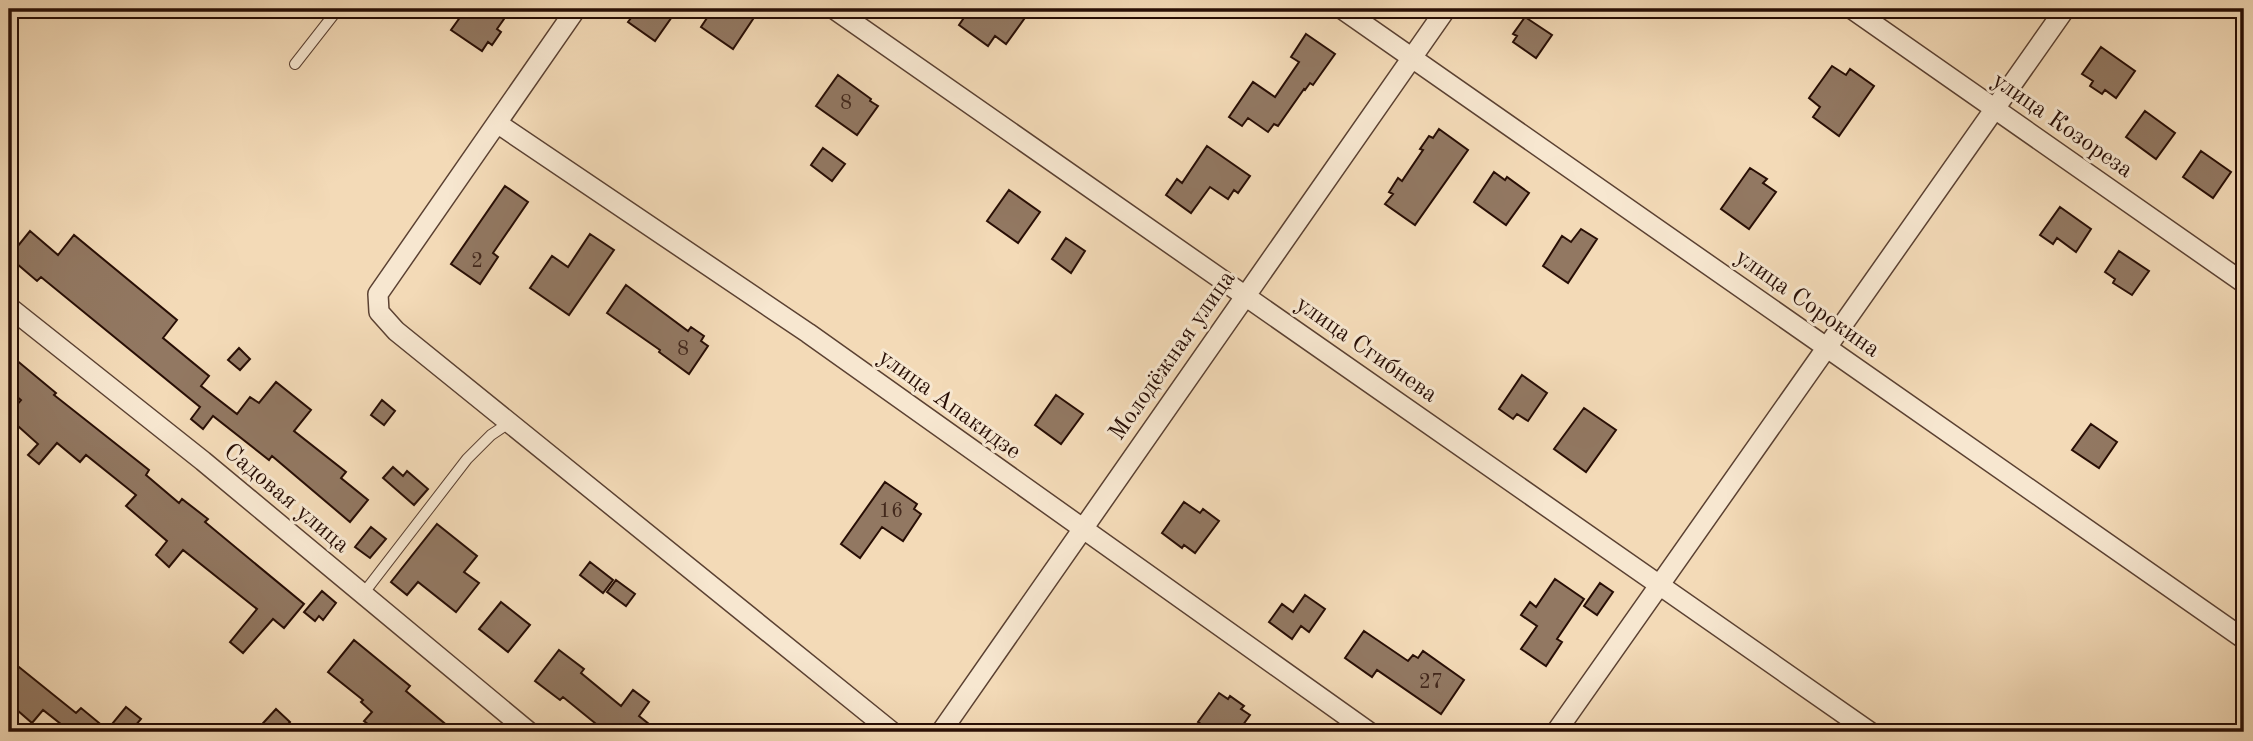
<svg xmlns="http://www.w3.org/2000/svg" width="2253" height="741" font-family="'Old Standard TT',serif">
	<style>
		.building { fill: #927862; stroke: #280e05; stroke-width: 2 }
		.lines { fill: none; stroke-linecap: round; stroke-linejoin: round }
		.service-casing { stroke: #5b4132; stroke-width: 12 }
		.minor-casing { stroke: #5b4132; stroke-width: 22 }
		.service { stroke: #f7e7d0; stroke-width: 10 }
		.minor { stroke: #f7e7d0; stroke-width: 19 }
		.labels { text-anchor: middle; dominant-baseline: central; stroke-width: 6; stroke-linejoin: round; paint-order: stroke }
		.number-label { font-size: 21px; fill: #42281c }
		.street-label { font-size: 24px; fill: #280e05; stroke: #f7e7d0 }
	</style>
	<rect width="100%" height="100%" fill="#f3dab7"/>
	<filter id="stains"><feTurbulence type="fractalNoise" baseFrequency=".00286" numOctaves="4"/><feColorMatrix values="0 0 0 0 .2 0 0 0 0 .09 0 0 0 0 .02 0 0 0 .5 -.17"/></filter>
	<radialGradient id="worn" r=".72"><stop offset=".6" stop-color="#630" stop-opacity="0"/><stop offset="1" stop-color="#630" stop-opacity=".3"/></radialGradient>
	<path class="building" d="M466,9H490L504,19L497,29L501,32L492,45L488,42L482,51L451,30Z
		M638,9H667L674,14L655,41L628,22Z
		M713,9H737L753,19L733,49L701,27Z
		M970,9H1019L1027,15L1006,44L995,36L988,46L959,25Z
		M1525,17L1552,35L1536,58L1513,42L1517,36L1513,34Z
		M1306,34L1335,54L1313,85L1310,83L1305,90L1304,89L1278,126L1274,124L1268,132L1248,118L1242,126L1229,117L1253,82L1275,97L1299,62L1291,57Z
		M2101,47L2135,71L2116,98L2105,90L2102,94L2090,86L2093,81L2082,74Z
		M1832,66L1846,75L1850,69L1874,86L1839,136L1813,117L1820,107L1809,98Z
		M838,75L871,99L870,101L878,106L857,135L816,106Z
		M2145,111L2175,133L2156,159L2126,137Z
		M1439,129L1468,150L1415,225L1385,204L1393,194L1389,192L1398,178L1402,181L1423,150L1420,149L1429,136L1433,138Z
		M1207,146L1250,176L1238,193L1234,190L1228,199L1210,187L1191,213L1166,195L1177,179L1182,183Z
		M823,148L845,164L832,181L811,165Z
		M2201,151L2231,172L2213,198L2183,177Z
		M1750,168L1767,179L1763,183L1776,192L1749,229L1721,209Z
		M1494,172L1505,180L1507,177L1529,193L1506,225L1474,202Z
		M505,186L528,202L493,253L498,257L480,284L451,264Z
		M1009,190L1040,212L1018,243L987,221Z
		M2060,207L2091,229L2076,252L2057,238L2053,244L2040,235Z
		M1581,229L1597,239L1568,283L1543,266L1562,236L1571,242Z
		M30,231L58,255L74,235L177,320L163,338L209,376L201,386L237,414L250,397L259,403L276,382L311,410L294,431L346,472L341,478L368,500L350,522L272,456L269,460L213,416L203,429L191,419L200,407L41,277L37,281L9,257Z
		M590,234L614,250L569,315L530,288L552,256L568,267Z
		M1066,238L1085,251L1071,273L1052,259Z
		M2119,251L2149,271L2132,295L2113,283L2115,279L2105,272Z
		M626,285L688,331L691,327L704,336L701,341L708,346L689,374L659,352L660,350L607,313Z
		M239,348L250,359L240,370L228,360Z
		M9,354L56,393L54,395L149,470L146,475L179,503L182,499L208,519L205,522L304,604L284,628L273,619L243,653L230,642L257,609L183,550L169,567L156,555L167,541L126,506L136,495L86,455L80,462L57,443L39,464L28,455L38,444L9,418V414L21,400L9,390Z
		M1522,375L1547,393L1528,421L1517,414L1513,419L1499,409Z
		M1056,395L1083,414L1061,444L1035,425Z
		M382,400L395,411L384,425L371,415Z
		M1584,408L1616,430L1586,472L1554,449Z
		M2091,424L2117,442L2099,468L2072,450Z
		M393,467L403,476L407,471L428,489L414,505L383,478Z
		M885,482L917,504L914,509L921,514L903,541L882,527L860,558L841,544Z
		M1184,502L1200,513L1203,509L1219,521L1195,553L1184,545L1182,548L1162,533Z
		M437,524L477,556L464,572L479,583L456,612L418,582L407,595L391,582Z
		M371,527L386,539L370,558L355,547Z
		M590,562L613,580L603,593L580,575Z
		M1555,579L1584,599L1557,639L1562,642L1546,666L1521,649L1537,626L1521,615L1530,602L1536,607Z
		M616,580L635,594L626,606L607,592Z
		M1600,583L1613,592L1597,615L1584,606Z
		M322,591L336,603L323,620L319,616L315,621L304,612Z
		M1305,595L1325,609L1309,632L1301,626L1292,639L1269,622L1282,604L1293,612Z
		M501,602L530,625L508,652L479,629Z
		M1364,631L1408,661L1413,655L1418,658L1423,651L1464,680L1441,714L1377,670L1372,677L1345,658Z
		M354,640L410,686L406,691L455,732H378L364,721L372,712L361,702L363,700L328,672Z
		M559,650L584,669L581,673L621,706L633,690L649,702L639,716L659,732H606L563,697L560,700L535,681Z
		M9,659L76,713L81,708L110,732H71L43,710L32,723L9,703Z
		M1219,693L1228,699L1230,696L1244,706L1241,709L1250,715L1238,732H1213L1198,722Z
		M126,707L141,719L130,732H122L112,724Z
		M276,709L290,722L281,732H255Z"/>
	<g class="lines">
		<defs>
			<path id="service" d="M295,64L338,9
				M363,594L467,459L491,435L509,423"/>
			<path id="minor" d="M576,9L378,294L379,312L396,331L892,732
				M834,9L1870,732
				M1342,9L2244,639
				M1852,9L2244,283
				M497,123L808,333L1369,732
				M9,307L203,461L529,732
				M941,732L1446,9
				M1556,732L2065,9"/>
		</defs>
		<use href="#service" class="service-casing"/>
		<use href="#minor" class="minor-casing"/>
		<use href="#service" class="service"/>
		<use href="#minor" class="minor"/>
	</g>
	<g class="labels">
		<g class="number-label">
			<text x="846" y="103">8</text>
			<text x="477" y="261">2</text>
			<text x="683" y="349">8</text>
			<text x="891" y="511">16</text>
			<text x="1431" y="682">27</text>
		</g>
		<g class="street-label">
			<text transform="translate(2062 126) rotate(35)">улица Козореза</text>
			<text transform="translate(1807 304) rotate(35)">улица Сорокина</text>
			<text transform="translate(1366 350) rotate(35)">улица Сгибнева</text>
			<text transform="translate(1173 356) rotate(-55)">Молодёжная улица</text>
			<text transform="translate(949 405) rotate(36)">улица Апакидзе</text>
			<text transform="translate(286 499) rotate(40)">Садовая улица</text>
		</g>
	</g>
	<rect width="2253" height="741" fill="none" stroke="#f3dab7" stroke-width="35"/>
	<rect x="10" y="10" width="2232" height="720" fill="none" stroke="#280e05" stroke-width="3.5"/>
	<rect x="18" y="18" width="2218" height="706" fill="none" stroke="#280e05" stroke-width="2"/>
	<rect width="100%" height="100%" filter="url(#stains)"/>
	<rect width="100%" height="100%" fill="url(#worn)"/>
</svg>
